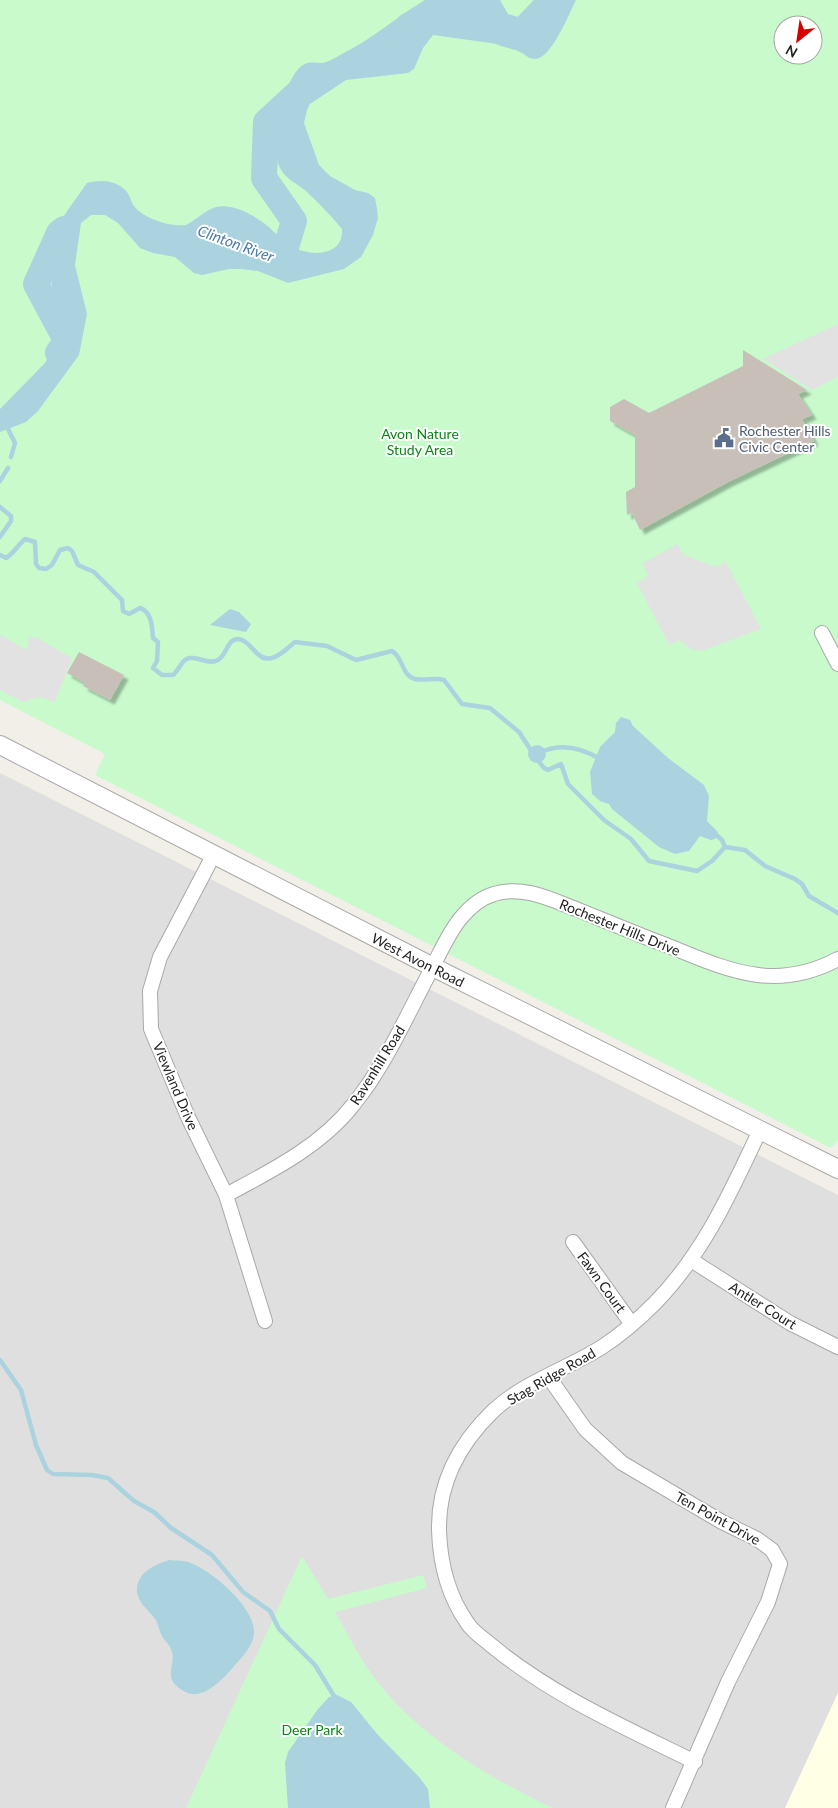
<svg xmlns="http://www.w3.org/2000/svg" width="838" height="1808" font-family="Lato,sans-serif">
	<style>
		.residential { fill: #e0dfdf }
		.education { fill: #ffffe5 }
		.park { fill: #c8facc; fill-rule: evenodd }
		.parking { fill: #e2e2e2 }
		.water { fill: #aad3df }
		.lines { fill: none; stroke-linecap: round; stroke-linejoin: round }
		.stream { stroke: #aad3df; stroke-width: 4.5 }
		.river { stroke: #aad3df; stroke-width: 26 }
		.building { fill: #c7bfb8; filter: url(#shadow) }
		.minor-casing { stroke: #a9a9a9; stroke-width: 16 }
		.tertiary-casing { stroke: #a9a9a9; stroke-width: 20 }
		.minor { stroke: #fff; stroke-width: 14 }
		.tertiary { stroke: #fff; stroke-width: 18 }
		.labels { text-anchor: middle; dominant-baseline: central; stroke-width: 4; stroke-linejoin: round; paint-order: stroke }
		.service-label { font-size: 14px; fill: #4e5e75; stroke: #fff; text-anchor: start }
		.park-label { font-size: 14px; fill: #0c8416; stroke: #fff }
		.street-label { font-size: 14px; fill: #222; stroke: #fff }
		.water-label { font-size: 15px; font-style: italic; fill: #4a7aab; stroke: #fff }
	</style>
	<defs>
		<filter id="shadow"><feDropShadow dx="4.5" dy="4.5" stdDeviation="1" flood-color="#0004"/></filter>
	</defs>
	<rect width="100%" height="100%" fill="#f2efe9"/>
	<path class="residential" d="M0,773L838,1195V1693L785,1808H0Z"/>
	<path class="education" d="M838,1693V1808H785Z"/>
	<path class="park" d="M0,0H838V1140L831,1148L95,775L105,754L0,700ZM783,25H813V55H783Z
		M302,1556L328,1599L423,1575L427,1588L335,1612C349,1636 362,1663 379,1684C422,1738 491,1779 553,1808H186Z"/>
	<path class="parking" d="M838,324V376L812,390L763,359Z
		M677,544L684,555L716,567L726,562L761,629L701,651L691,649L679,640L669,645L637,583L648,576L643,563Z
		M0,635L27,650L29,637L37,638L72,658L55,702L39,697L23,702L0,690Z"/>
	<path class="water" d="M425,0H500L508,14L525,19L532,14L542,0H576C569,14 552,57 536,59C529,59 527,56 522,53C514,48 501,48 493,42C478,29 474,13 451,12L423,48L414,69L408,73L346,80L310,104L307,110L304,123L319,165L330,176L355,190L368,193L375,198L377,209L378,218L373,235L361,257L344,269L288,283L258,271L241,269H229L202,275L194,273L175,257L153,253L140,248L118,223L105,215H91L81,223L75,265L87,314L79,355L38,411L26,422L0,432V409L45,363L51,352L58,320L47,257L63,217L87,183C101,179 117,180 127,192C130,196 131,202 134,206C144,219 171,227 186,225C202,217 210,203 230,207C244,209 263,221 273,231C277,234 279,239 283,242C301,256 344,261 342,229C334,219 318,202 308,193C299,184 286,180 280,168C269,148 283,77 303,65C309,61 315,63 321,63C328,63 336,57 342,54C372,39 397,17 425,0Z
		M230,609L239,612L251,624L246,632L210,625Z
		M621,717L630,720L633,726L668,758L704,785L709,796L707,821L718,832L715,839L711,840L700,836L689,851L675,854L659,847L612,809L609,804L600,801L592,794L590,772L600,747L615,732L616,723Z
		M528 754a9 9 0 1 1 18 0a9 9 0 1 1-18 0Z
		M169,1560C176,1561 185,1560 191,1563C213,1572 252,1605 254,1630C255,1644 243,1656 235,1665C223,1679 201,1704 182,1690C177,1687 172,1683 171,1676C170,1665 176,1659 170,1647C167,1642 163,1639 161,1634C159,1630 158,1624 156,1620C149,1610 136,1602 137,1588C139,1571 155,1565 169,1560Z
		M337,1695L351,1702L378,1735L420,1778L428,1789L430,1808H288L285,1763L288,1752L318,1709L329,1697Z"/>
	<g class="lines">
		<path class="stream" d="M8,429L15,443L11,457
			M0,481L8,468
			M0,507L11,516V521L0,537
			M0,555L6,558C14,553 18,545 25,539L35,542L36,564L39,568L46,569L52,565L60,550L68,548L72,551L78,565L94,572L122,600L123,611L129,614L140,608C152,612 152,627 153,638L158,642L157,661L153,668L162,675H173C178,671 180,664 185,660C195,653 207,666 218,660C227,655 227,639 238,639C243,639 245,642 248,644C252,648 255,652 259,655C271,666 286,649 295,642L327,646L356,660L392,651C403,657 402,676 415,679C425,681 435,677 444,680L462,704L490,708L519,732L532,752
			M541,752C561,743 582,748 600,759
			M536,758L544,768L548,770L561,764L568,784L604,820L631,839L649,861L697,871L712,861L725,847L745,850L765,866L795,879L802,884L809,896L838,913
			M714,833L722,840L725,847
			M0,1360L21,1390L36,1445L47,1470L53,1474L92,1475L108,1478L134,1501L154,1512L171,1528L212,1555L243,1592L270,1611L279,1629L315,1665L334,1696"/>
		<path class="river" d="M408,26L419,20L519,34L552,0
			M265,253L282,260L294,221L264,178L266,122L305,86
			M58,353L66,340L36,284L59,233L64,229"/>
	</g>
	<path class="building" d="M743,350L807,390L798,394L812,415L802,419L814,441L728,482L640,530L632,513L627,515L626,492L635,487V435L610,421V407L624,399L649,413L743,366Z
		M79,652L124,675L110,700L83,686L85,683L67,673Z"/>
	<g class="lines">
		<defs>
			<path id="minor" d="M822,633L838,664
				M214,854L160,957L150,991L151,1029L188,1117L226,1195L265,1321
				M226,1195C271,1171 321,1146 353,1105C385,1066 407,1015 431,970C440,953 448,934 460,919C469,908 480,898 494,894C522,885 550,899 576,909C608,922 639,935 671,947C730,971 776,992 838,959
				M573,1242L631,1323
				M691,1260L790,1323L838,1347
				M548,1376L585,1429L622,1463L722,1522L757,1539L772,1550L780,1564L768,1602L728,1682L673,1808
				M695,1762C626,1728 551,1695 491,1645C484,1639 473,1632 468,1624C448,1596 440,1564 439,1530C438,1482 459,1444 493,1411C524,1382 567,1369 602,1347C619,1336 641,1317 655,1303C703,1254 731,1192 760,1130"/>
			<g id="tertiary">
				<path id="s1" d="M0,745L433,967L838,1169"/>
			</g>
		</defs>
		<use href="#minor" class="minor-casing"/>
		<use href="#tertiary" class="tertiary-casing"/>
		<use href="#minor" class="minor"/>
		<use href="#tertiary" class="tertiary"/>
	</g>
	<defs>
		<symbol id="civic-bare" viewBox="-9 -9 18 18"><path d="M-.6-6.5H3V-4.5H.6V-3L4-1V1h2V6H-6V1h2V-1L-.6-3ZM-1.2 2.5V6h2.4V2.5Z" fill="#5c6f8a" stroke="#fff" stroke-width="2.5" paint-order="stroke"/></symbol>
	</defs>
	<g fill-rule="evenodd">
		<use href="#civic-bare" x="710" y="424" width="28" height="28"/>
	</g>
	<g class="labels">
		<g class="service-label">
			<text x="739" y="430">Rochester Hills<tspan x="739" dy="16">Civic Center</tspan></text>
		</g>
		<g class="park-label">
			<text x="420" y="433">Avon Nature<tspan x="420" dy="16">Study Area</tspan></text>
			<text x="312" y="1729">Deer Park</text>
		</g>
		<g class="street-label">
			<text transform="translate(620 927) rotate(22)">Rochester Hills Drive</text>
			<text stroke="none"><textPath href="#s1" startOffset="470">West Avon Road</textPath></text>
			<text transform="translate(377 1065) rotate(-58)">Ravenhill Road</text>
			<text transform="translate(176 1086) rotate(67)">Viewland Drive</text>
			<text transform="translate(602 1282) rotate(54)">Fawn Court</text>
			<text transform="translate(763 1305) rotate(32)">Antler Court</text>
			<text transform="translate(551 1376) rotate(-30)">Stag Ridge Road</text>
			<text transform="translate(718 1518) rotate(29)">Ten Point Drive</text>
		</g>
		<g class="water-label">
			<text transform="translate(236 243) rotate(20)">Clinton River</text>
		</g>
	</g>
	<g transform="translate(798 40) rotate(210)"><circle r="24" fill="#ffffff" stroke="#a7a7a7"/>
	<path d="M0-4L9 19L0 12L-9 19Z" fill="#d40000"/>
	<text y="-8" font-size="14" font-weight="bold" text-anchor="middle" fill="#222222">N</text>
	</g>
</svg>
